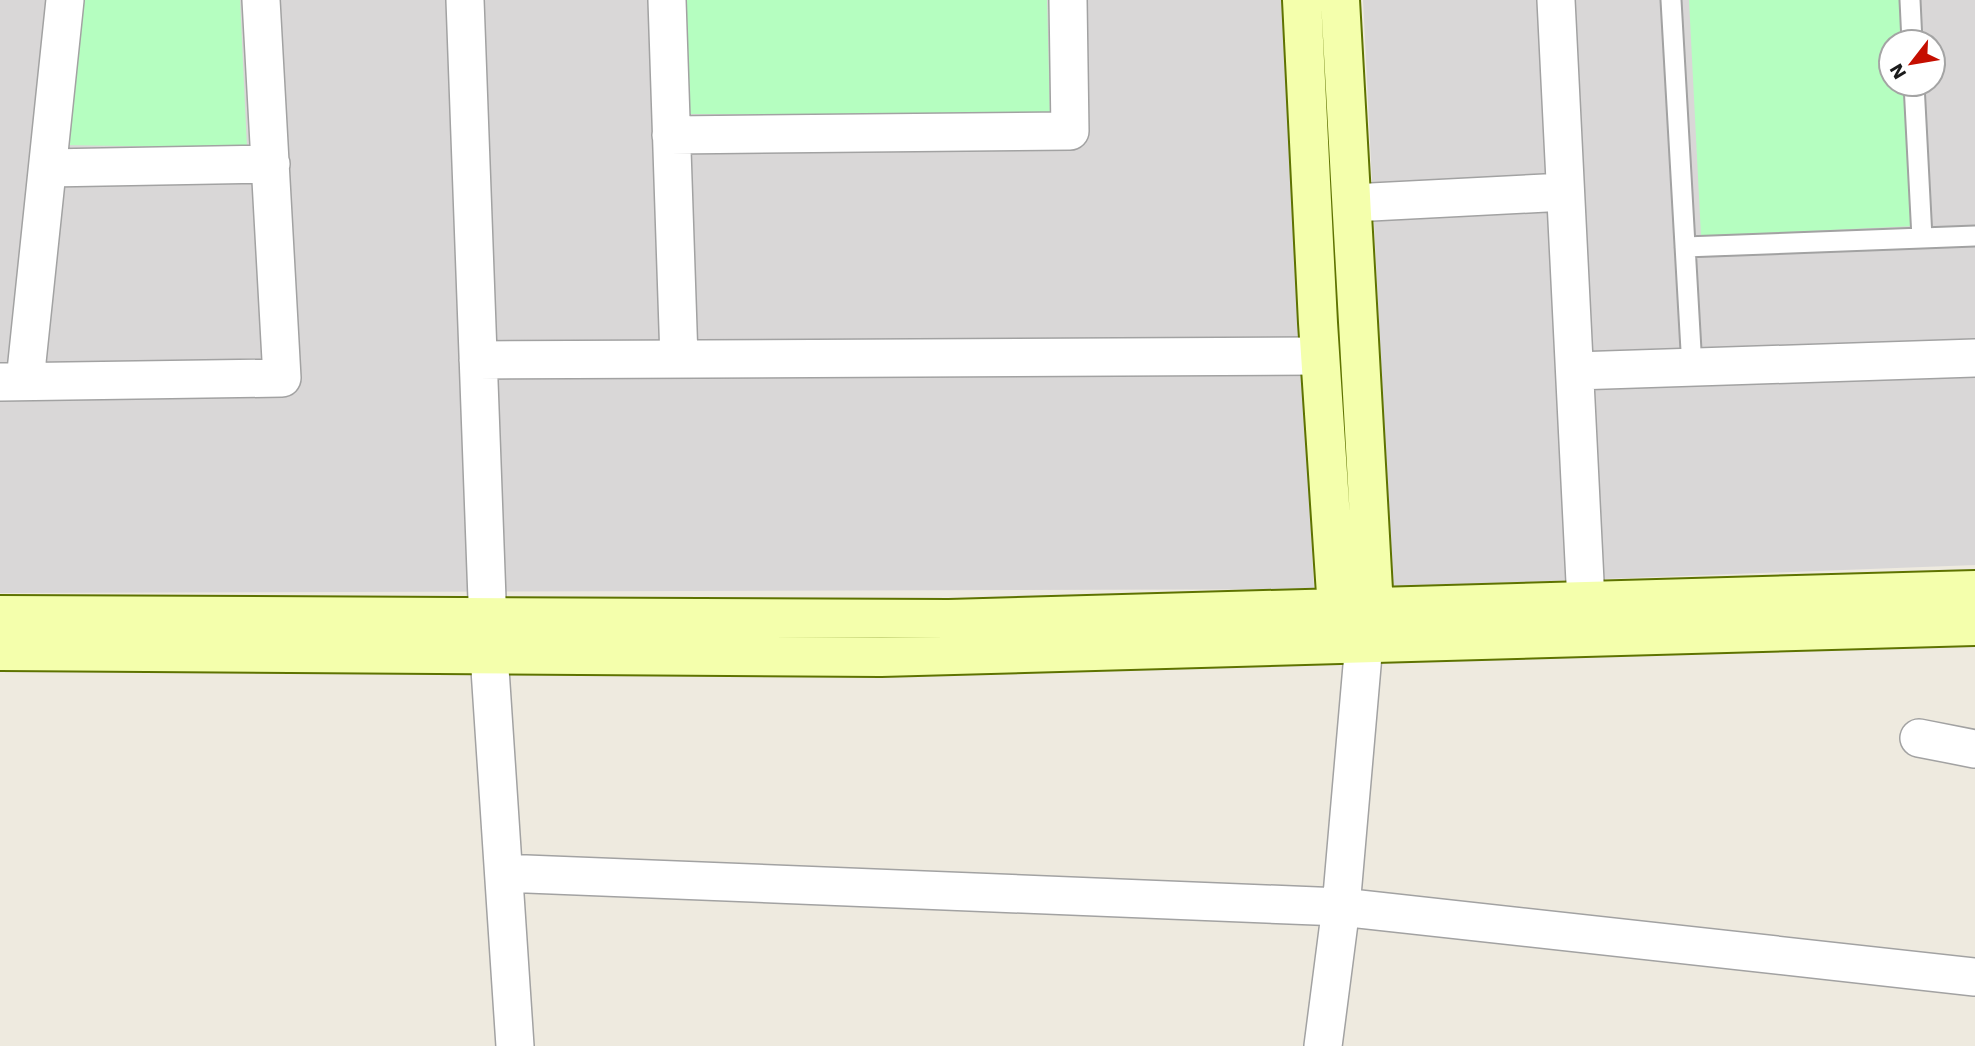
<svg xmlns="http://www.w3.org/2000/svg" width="1975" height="1046" font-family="'Work Sans',sans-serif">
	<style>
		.residential { fill: #d9d7d7; fill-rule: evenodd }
		.park { fill: #b5fec0 }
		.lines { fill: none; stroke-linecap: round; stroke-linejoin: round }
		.lane-casing { stroke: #a2a2a2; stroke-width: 23 }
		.street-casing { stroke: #a2a2a2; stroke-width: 40 }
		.secondary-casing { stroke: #5e7300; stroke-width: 42 }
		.lane { stroke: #fff; stroke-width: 19 }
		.street { stroke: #fff; stroke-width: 37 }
		.secondary { stroke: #f4ffac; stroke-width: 38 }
	</style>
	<rect width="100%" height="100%" fill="#eeeadf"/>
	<path class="residential" d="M0,0H1284L1314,589L0,593Z
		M1363,0H1975V565L1392,587ZM1891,42H1933V84H1891Z"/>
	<path class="park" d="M79,0H240L247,148L63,145Z
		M684,0H1047L1050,115L689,114Z
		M1689,0H1903L1905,42H1891V84H1907L1914,226L1701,236Z"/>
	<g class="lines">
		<defs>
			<path id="lane" d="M1671,0L1692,368
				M1910,0L1912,42
				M1914,84L1922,238
				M1685,247L1975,236"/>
			<path id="street" d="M465,0L489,654L515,1046
				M667,0L679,359
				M1556,0L1586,602
				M671,135L1070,131L1068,0
				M48,168L271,164
				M1352,203L1565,192
				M478,360L1320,356
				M1575,371L1975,358
				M25,381L65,0
				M0,382L282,378L261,0
				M1919,738L1975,749
				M504,873L1341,907L1975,977
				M1323,1046L1341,907L1364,643"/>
			<path id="secondary" d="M1302,0L1318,323L1337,609L1352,628
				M1340,0L1374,608L1367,633
				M0,615L949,619L1975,590
				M0,651L881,657L1975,626"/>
		</defs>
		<use href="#lane" class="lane-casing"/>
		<use href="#street" class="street-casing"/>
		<use href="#secondary" class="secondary-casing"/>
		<use href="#lane" class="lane"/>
		<use href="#street" class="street"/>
		<use href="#secondary" class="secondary"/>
	</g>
	<g transform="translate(1912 63) rotate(239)"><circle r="33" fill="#ffffff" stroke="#a4a4a4" stroke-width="2"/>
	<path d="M0-5L12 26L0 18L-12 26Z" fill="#c50e00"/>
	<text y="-10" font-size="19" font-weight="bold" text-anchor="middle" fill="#1b1b1b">N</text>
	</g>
</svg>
